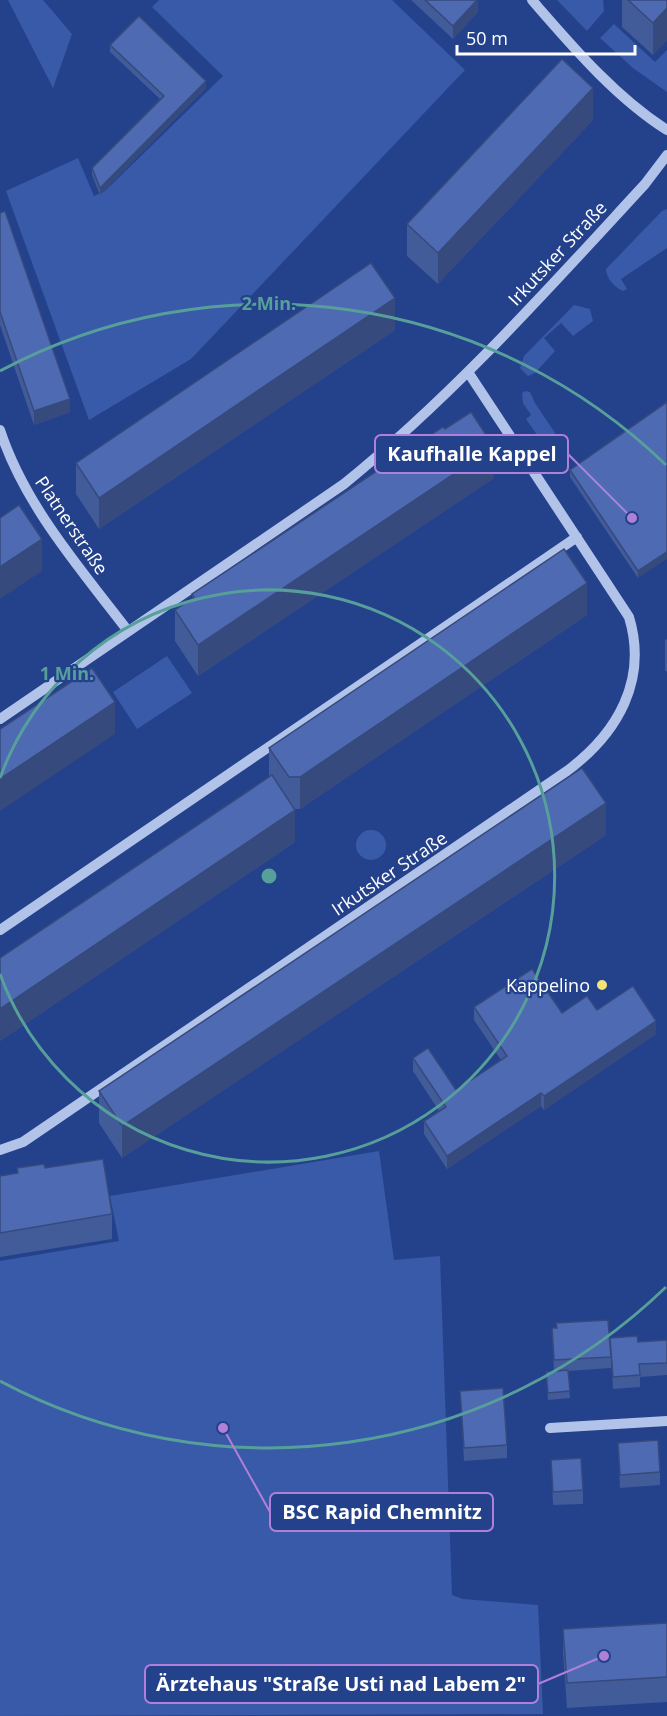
<svg xmlns="http://www.w3.org/2000/svg" width="667" height="1716" font-family="'Open Sans',sans-serif">
	<style>
		.green { fill: #395aa8 }
		.lines { fill: none; stroke-linecap: round; stroke-linejoin: round }
		.minor { stroke: #b2c3ea; stroke-width: 10 }
		.wall { fill: #425b99 }
		.shaded-wall { fill: #364a7d }
		.building { fill: #4d6ab2; stroke: #364a7d; stroke-width: 1.5 }
		.ring { fill: none; stroke: #579f9a; stroke-width: 3 }
		.poi-dot { fill: #f4e376; stroke: #24418b; stroke-width: 2 }
		.labels { text-anchor: middle; dominant-baseline: central; stroke-width: 4.5; stroke-linejoin: round; paint-order: stroke }
		.street-label { font-size: 18px; fill: #fff; stroke: #24418b }
		.poi-label { font-size: 18px; fill: #fff; stroke: #24418b; text-anchor: end }
		.centre { fill: #579f9a; stroke: #24418b; stroke-width: 3 }
		.ring-label { font-size: 18px; text-anchor: middle; font-weight: bold; fill: #579f9a; stroke: #24418b; stroke-width: 4.5; stroke-linejoin: round; paint-order: stroke }
		.leader { fill: none; stroke: #b080d9; stroke-width: 2 }
		.callout-dot { fill: #b080d9; stroke: #24418b; stroke-width: 2 }
		.callout { fill: #24418b; stroke: #b080d9; stroke-width: 2 }
		.callout-label { font-size: 20px; text-anchor: middle; font-weight: bold; fill: #fff }
	</style>
	<rect width="100%" height="100%" fill="#24418b"/>
	<path class="green" d="M8,0H43L72,34L53,88Z
		M159,0H392L465,70L191,359L89,420L6,191L78,158L94,196L105,191L223,76L152,7Z
		M557,0H603L604,11L587,31Z
		M614,24L655,62L667,50V92L633,68L600,38Z
		M667,209V248L621,279L627,289L623,291C615,288 606,278 606,269L662,211Z
		M574,305L590,309L593,321L573,336L561,323L544,338L555,351L535,373L528,376L520,368L524,356Z
		M526,391L530,392L535,403L571,457L558,465L526,419L531,415L523,403L522,393Z
		M167,656L192,693L137,729L113,692Z
		M356 845a15 15 0 1 1 30 0a15 15 0 1 1-30 0Z
		M379,1151L394,1260L440,1256L452,1595L463,1599L538,1605L543,1714L0,1716V1261L119,1241L110,1196Z"/>
	<g class="lines">
		<path class="minor" d="M532,0C572,46 615,97 667,130
			M0,430C25,506 80,568 128,631
			M0,719L344,484C454,395 549,288 645,184L667,155
			M0,930L577,537
			M0,1150L23,1142L567,771C618,733 648,680 629,617L468,372
			M550,1428L667,1421"/>
	</g>
	<path class="wall" d="M411,0H478V12L453,39Z
		M622,0H667V40L653,55L622,27Z
		M110,45L206,88L100,195L92,175V168L160,99L110,52Z
		M593,120L438,284L407,256V224Z
		M0,213L70,412L34,425L0,325Z
		M395,330L99,529L76,494V463Z
		M667,402L638,578L570,477V470Z
		M445,429L494,478L198,676L175,641V610L192,598V594Z
		M587,615L300,809H294L295,842L0,1041V958L269,777V748Z
		M667,639V672L665,670V640Z
		M606,835L122,1158L99,1123V1091Z
		M474,1007L562,1013L597,1010L656,1034L544,1110L541,1106L447,1169L424,1134V1121L439,1111L413,1071V1058L456,1090L501,1060L474,1020Z
		M17,1168H45L112,1214V1239L0,1257V1176L17,1173Z
		M552,1328L610,1350L638,1342L667,1340V1375L640,1377V1387L613,1389L611,1357V1368L568,1371L570,1398L548,1400L546,1372H554Z
		M460,1391L507,1445V1458L464,1461Z
		M618,1443L660,1472V1485L620,1488Z
		M551,1460L583,1490V1504L553,1505Z
		M667,1623V1702L567,1708L563,1653V1629Z"/>
	<path class="shaded-wall" d="M477,0H478V12L453,39V26Z
		M667,8V40L653,55V23Z
		M206,81V88L100,195V188Z
		M593,88V120L438,284V253Z
		M395,298V330L99,529V498Z
		M70,399V412L34,425V411Z
		M494,447V478L198,676V645Z
		M42,539V571L0,599V567Z
		M667,552V559L638,578V571Z
		M587,583V615L300,809V777Z
		M115,702V734L0,811V779Z
		M606,803V835L122,1158V1126Z
		M295,810V842L0,1041V1009Z
		M656,1021V1034L544,1110V1096Z
		M541,1093V1106L447,1169V1156Z"/>
	<path class="building" d="M425,0H477L453,26Z
		M628,0H667V8L653,23Z
		M139,16L206,81L100,188L92,168L164,96L110,45Z
		M562,59L593,88L438,253L407,224Z
		M5,211L70,399L34,411L0,312V213Z
		M371,263L395,298L99,498L76,463Z
		M667,402V552L638,571L570,470Z
		M471,412L494,447L198,645L175,610L194,597L192,594L443,427L445,429Z
		M19,505L42,539L0,567V518Z
		M564,549L587,583L300,777H289L269,748Z
		M92,668L115,702L0,779V729Z
		M582,768L606,803L122,1126L99,1091Z
		M272,775L295,810L0,1009V958Z
		M532,969L562,1013L587,996L597,1010L633,986L656,1021L544,1096L541,1093L447,1156L424,1121L446,1107L413,1058L428,1048L456,1090L507,1056L474,1007Z
		M103,1159L112,1214L0,1233V1176L18,1173L17,1168L44,1164L45,1168Z
		M608,1320L611,1357L554,1360L552,1328H557L556,1323Z
		M637,1336L638,1342L667,1340V1363L639,1364L640,1375L613,1377L610,1338Z
		M568,1370L570,1391L548,1393L546,1372Z
		M503,1388L507,1445L464,1448L460,1391Z
		M658,1440L660,1472L620,1475L618,1443Z
		M581,1458L583,1490L553,1492L551,1460Z
		M667,1623V1677L567,1683L563,1629Z"/>
	<g class="ring">
		<path d="M0 778A286 286 0 1 1 0 974"/>
		<path d="M666 1287A572 572 0 0 1 0 1381M0 371A572 572 0 0 1 666 465"/>
	</g>
	<circle class="poi-dot" cx="602" cy="985" r="6"/>
	<g class="labels">
		<g class="street-label">
			<text transform="translate(557 253) rotate(-47)">Irkutsker Straße</text>
			<text transform="translate(72 525) rotate(56)">Platnerstraße</text>
			<text transform="translate(389 873) rotate(-34)">Irkutsker Straße</text>
		</g>
		<g class="poi-label">
			<text x="590" y="985">Kappelino</text>
		</g>
	</g>
	<circle cx="269" cy="876" r="9" class="centre"/>
	<g class="ring-label">
		<text x="269" y="310">2 Min.</text>
		<text x="67" y="680">1 Min.</text>
	</g>
	<path class="leader" d="M632 518L568 454M223 1428L270 1512M604 1656L538 1684"/>
	<g class="callout-dot">
		<circle cx="632" cy="518" r="6"/>
		<circle cx="223" cy="1428" r="6"/>
		<circle cx="604" cy="1656" r="6"/>
	</g>
	<g class="callout">
		<rect x="375" y="435" width="193" height="38" rx="6"/>
		<rect x="270" y="1493" width="223" height="38" rx="6"/>
		<rect x="145" y="1665" width="393" height="38" rx="6"/>
	</g>
	<g class="callout-label">
		<text x="472" y="461">Kaufhalle Kappel</text>
		<text x="382" y="1519">BSC Rapid Chemnitz</text>
		<text x="341" y="1691">Ärztehaus "Straße Usti nad Labem 2"</text>
	</g>
	<path d="M457 45v9h178v-9" fill="none" stroke="#ffffff" stroke-width="3"/>
	<text x="466" y="45" font-size="18" fill="#ffffff" stroke="#24418b" stroke-width="4.5" paint-order="stroke">50 m</text>
</svg>
